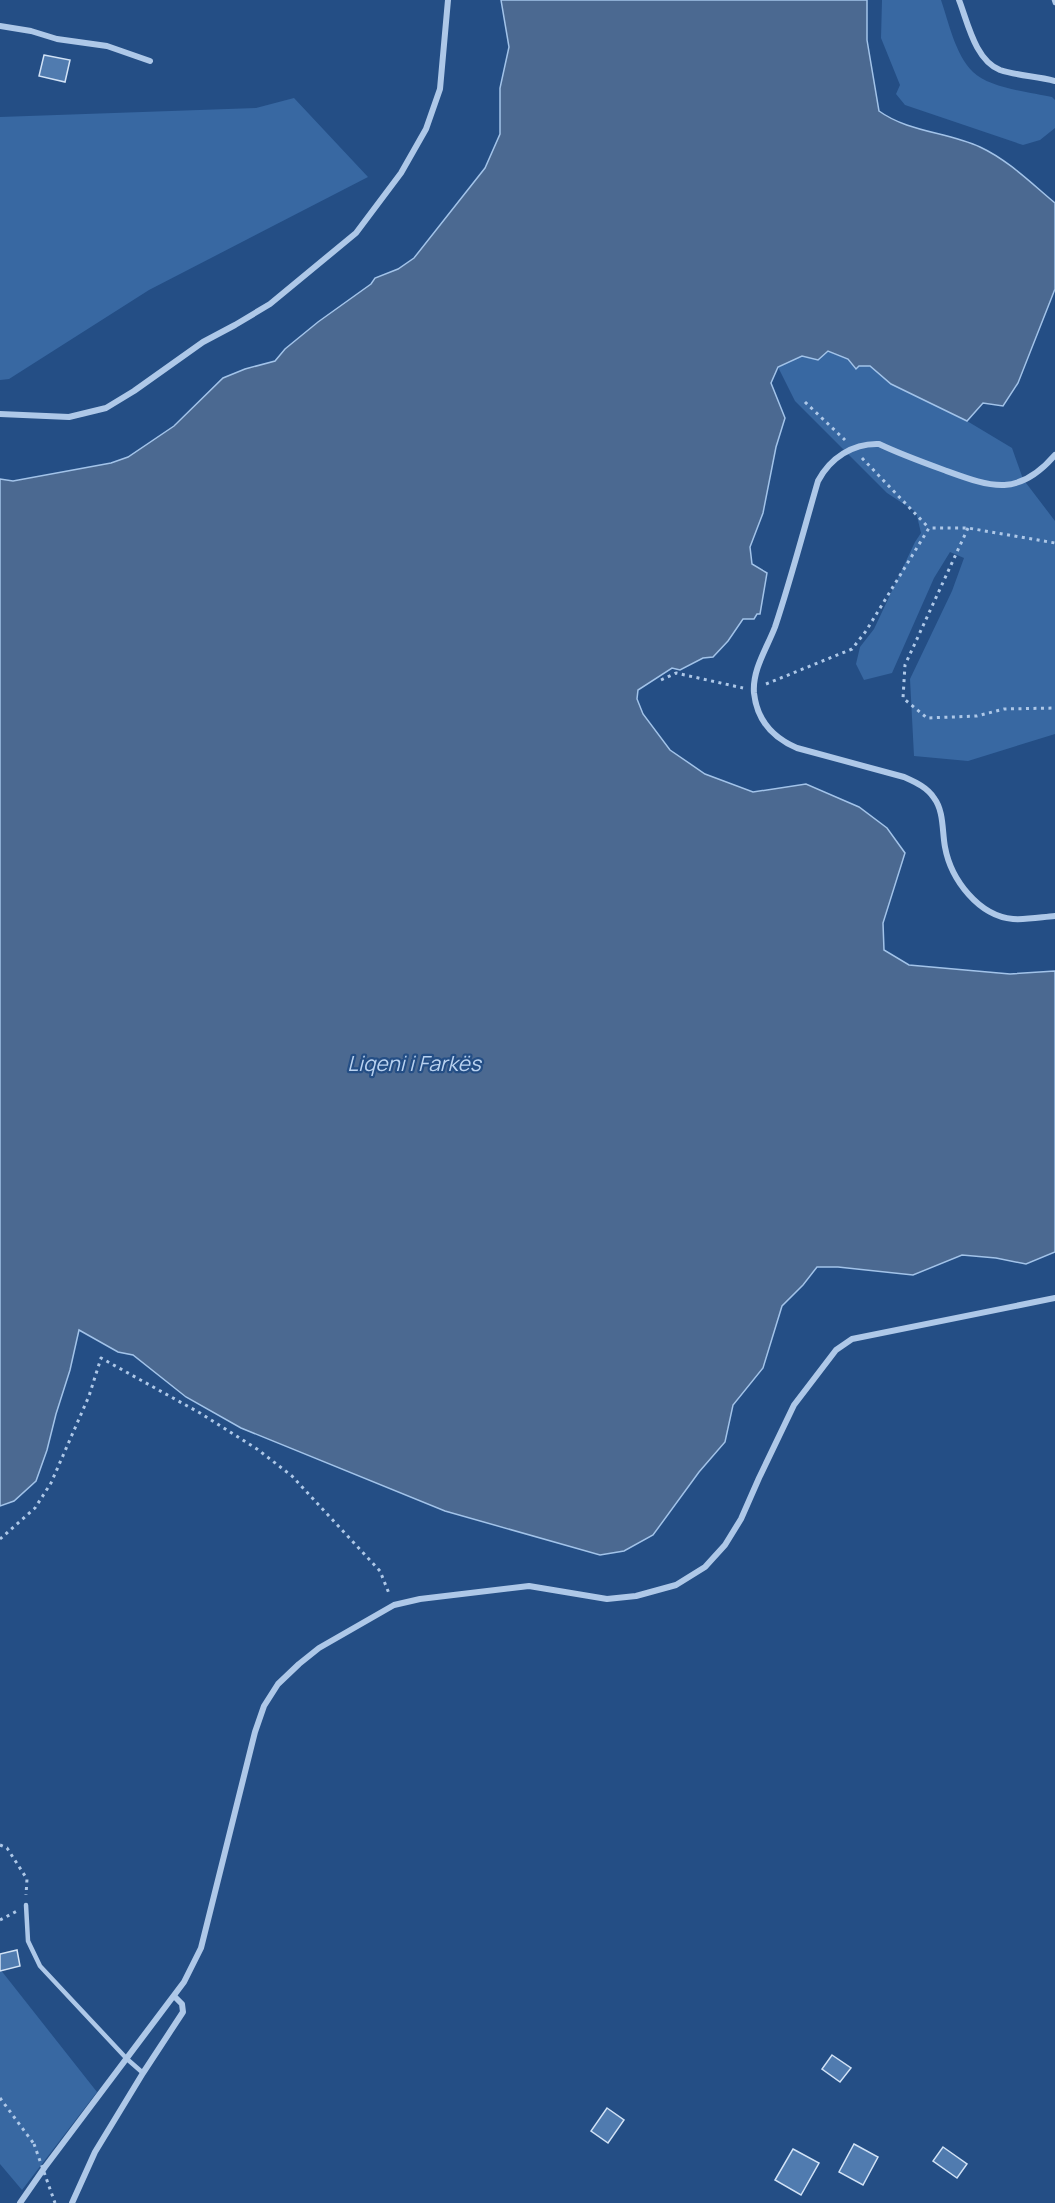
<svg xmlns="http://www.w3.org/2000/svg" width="1055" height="2203" font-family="Manrope,sans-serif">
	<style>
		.green { fill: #3868a2 }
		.water { fill: #4b6991; stroke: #a2c3e9; stroke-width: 1.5 }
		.building { fill: #507baf; stroke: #d1e2f6; stroke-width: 1.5 }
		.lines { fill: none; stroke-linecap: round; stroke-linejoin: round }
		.path { stroke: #aec8e8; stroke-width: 3; stroke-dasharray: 3 4.5; stroke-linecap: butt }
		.lane { stroke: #aec8e8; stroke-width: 4.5 }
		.street { stroke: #aec8e8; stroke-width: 6 }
		.path-bridge { stroke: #aec8e8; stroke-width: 3; stroke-dasharray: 3 4.5; stroke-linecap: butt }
		.labels { text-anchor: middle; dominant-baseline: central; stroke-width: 4.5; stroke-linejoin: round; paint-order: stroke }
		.water-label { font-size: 21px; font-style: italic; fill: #b9d2f0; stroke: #244e85 }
	</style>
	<rect width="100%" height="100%" fill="#244e85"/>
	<path class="green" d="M882,0H941C949,23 955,54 973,72C989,88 1030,92 1052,97L1055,100V128L1040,140L1023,145L905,105L896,94L900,85L881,38Z
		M294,98L368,177L149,290L9,379L0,380V117L256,108Z
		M828,351L848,359L855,369L858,366H870L891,384L967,421L1012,448L1023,479L1055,521V734L968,761L914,756L910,679L952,591L964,558L950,552L934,578L892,673L864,680L856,664L860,647L874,629L915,542L921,533L916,512L887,493L795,401L778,367L802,356Z
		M0,1969L97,2092L22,2190L0,2164Z"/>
	<path class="water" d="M501,0H867V40L879,111C908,132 947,132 980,147C1008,160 1031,183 1055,203V289L1018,383L1003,406L983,403L967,421L891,384L870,366H859L856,369L848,359L828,351L818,360L802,356L778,367L771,383L785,418L776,447L763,513L750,547L752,564L767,573L760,614H757L754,619H743L728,641L713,657L703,658L680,670L672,668L638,690L637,699L643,714L670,750L705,774L753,792L806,784L859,807L887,828L905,853L883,923L884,950L909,965L1010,974L1055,971V1252L1026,1264L996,1258L962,1255L913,1275L838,1267H817L803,1285L782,1306L763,1368L733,1405L725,1442L699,1472L653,1535L624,1551L600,1555L445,1511L241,1428L186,1397L133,1355L118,1352L79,1330L70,1370L56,1414L47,1450L36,1481L14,1501L0,1506V479L13,481L111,463L128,457L174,426L223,378L245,369L275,361L285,349L318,322L371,284L375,278L398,269L414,258L485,168L500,134V88L509,47Z"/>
	<path class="building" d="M44,55L70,60L65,82L39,76Z
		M17,1950L20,1966L0,1971V1954Z
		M832,2055L851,2068L840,2082L822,2069Z
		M607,2108L624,2120L608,2143L591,2131Z
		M854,2144L878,2157L863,2185L839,2172Z
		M943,2147L967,2164L957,2178L933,2161Z
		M793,2149L819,2163L801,2195L775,2180Z"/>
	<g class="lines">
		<path class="path" d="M805,402L845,440
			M862,458L929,528
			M968,528L905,665L903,698L927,718L977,716L1004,709L1055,708
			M661,680L676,673L743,688
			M766,684L852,649L866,631L929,528H968L1055,543
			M0,1539L35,1508L51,1483L89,1396L101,1358L200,1413L257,1449L292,1476L380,1571L390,1596
			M0,1845L7,1848L27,1879L26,1895
			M0,1920L17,1911
			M0,2098L34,2144"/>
		<path class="lane" d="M1054,0L1055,3
			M26,1905L28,1941L40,1966L127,2059L143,2073"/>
		<path class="street" d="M959,0C968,23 975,60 1000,70C1018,76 1037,76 1055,81
			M0,26L31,31L57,39L107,46L150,61
			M0,414L69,417L106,408L134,391L203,342L235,325L270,304L356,233L401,173L426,129L440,89L448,0
			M1055,455C1018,498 991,487 944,470C922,462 900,454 879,444C853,443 830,458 818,481C804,529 791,579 775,627C767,648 752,670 754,693C757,720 773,738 797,748L904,777C915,782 927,787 934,798C944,811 942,831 945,847C951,880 979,916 1013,919C1027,920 1042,917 1055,916
			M20,2203L45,2167L184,1982L201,1948L255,1732L264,1706L278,1684L299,1664L319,1648L394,1605L420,1599L529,1586L607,1599L636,1596L676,1585L705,1567L725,1545L741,1519L759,1478L794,1405L836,1350L852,1339L1055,1298
			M72,2203L95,2152L143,2073L183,2012L182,2004L174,1996"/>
		<path class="path-bridge" d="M34,2144L55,2203"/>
	</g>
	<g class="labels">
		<g class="water-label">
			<text x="414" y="1063">Liqeni i Farkës</text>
		</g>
	</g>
</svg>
